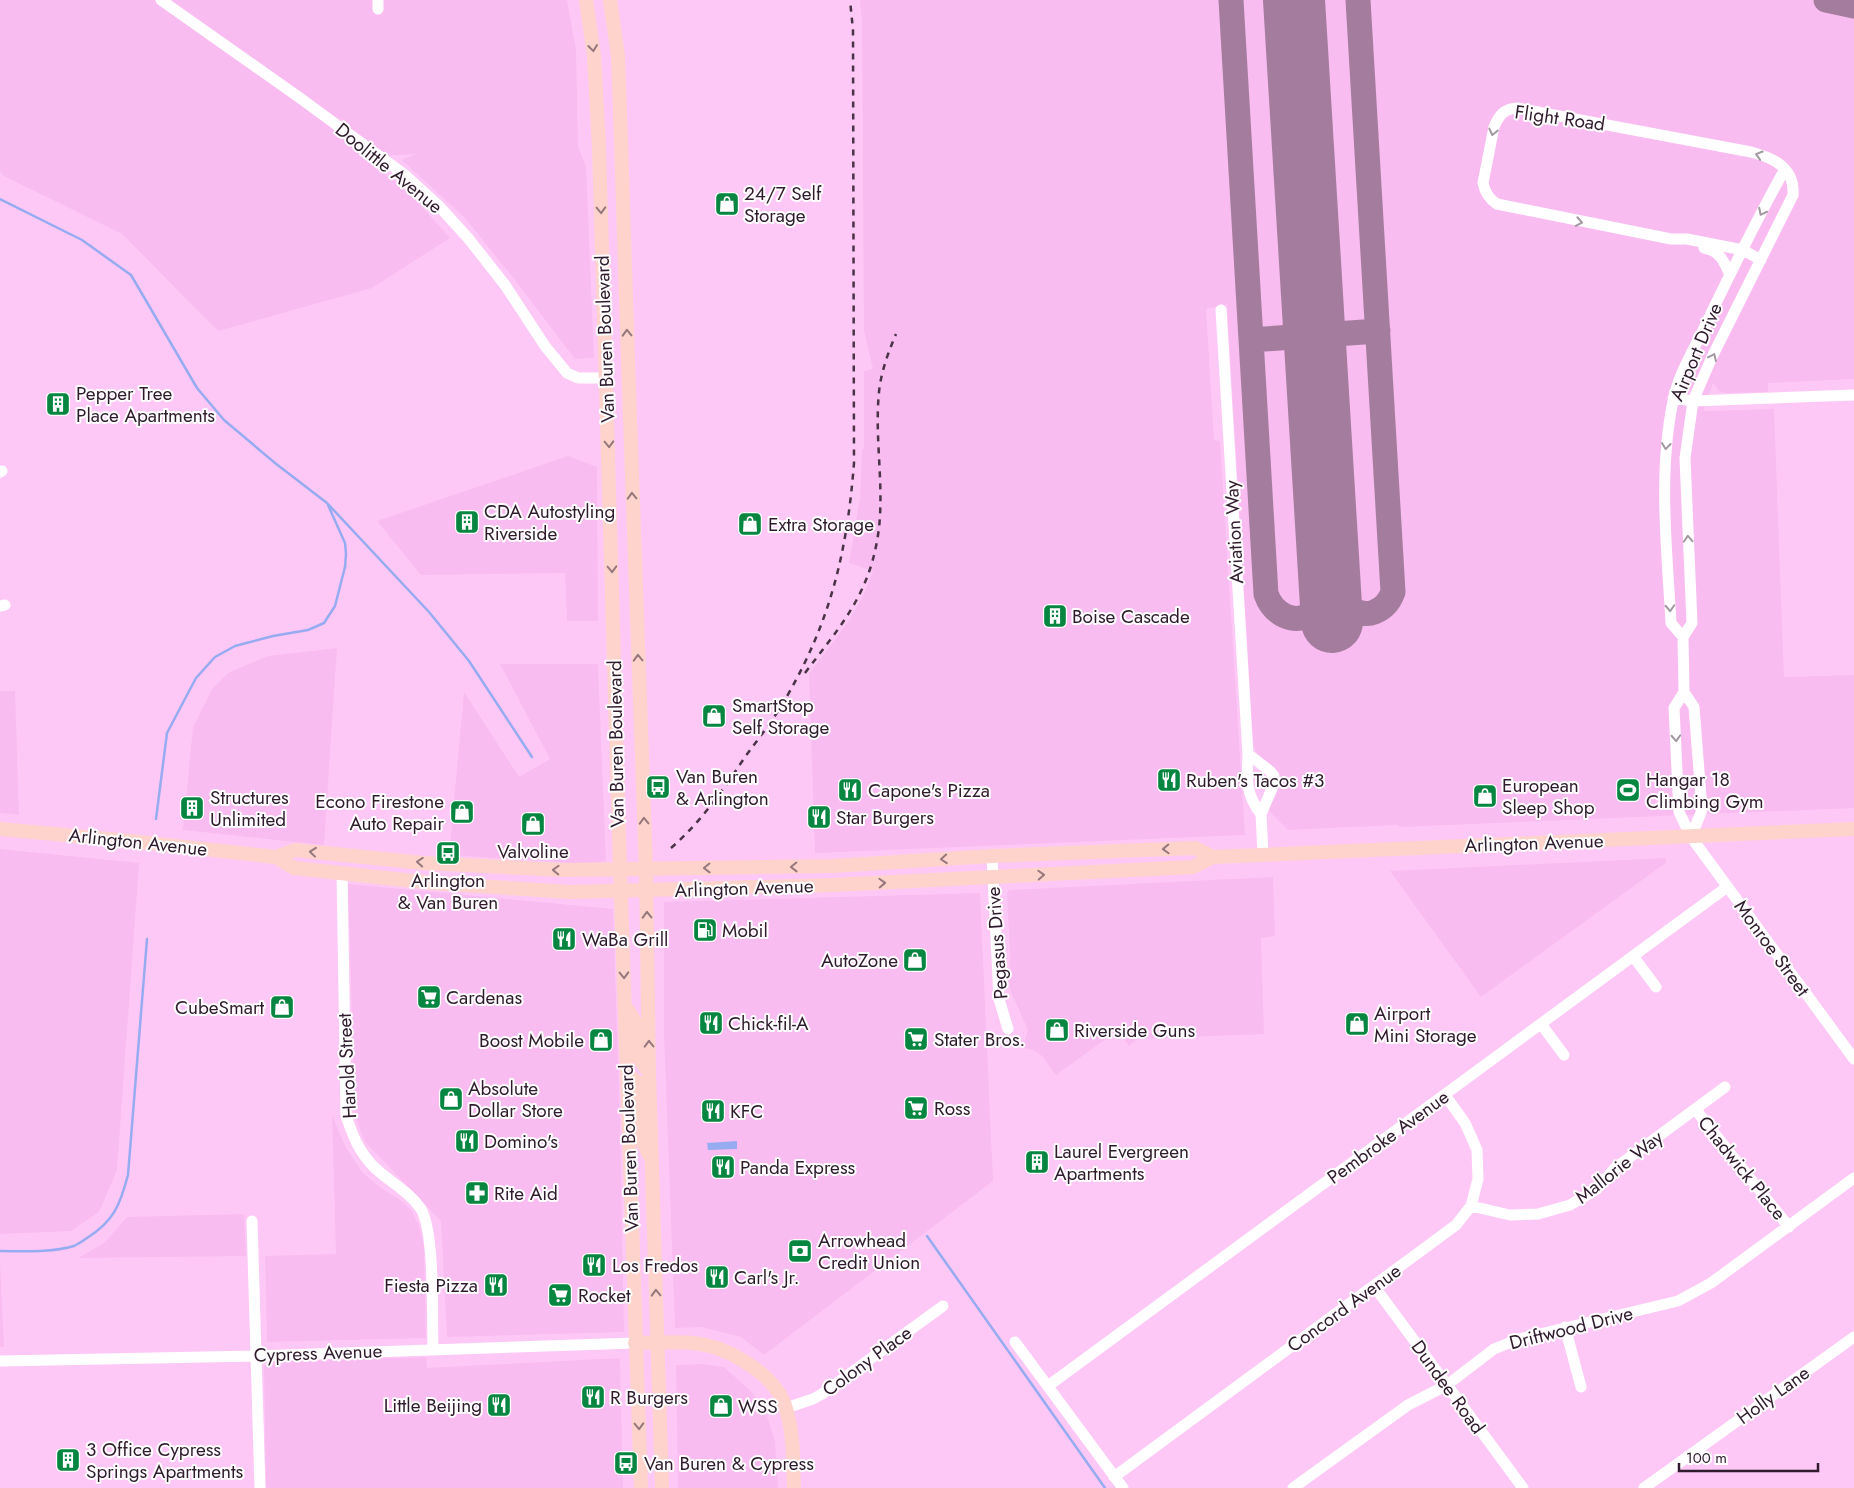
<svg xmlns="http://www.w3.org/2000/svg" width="1854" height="1488" font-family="Jost,sans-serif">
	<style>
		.built { fill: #f9bcf0 }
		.water { fill: #97abf1 }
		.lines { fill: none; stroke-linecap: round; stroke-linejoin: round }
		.stream { stroke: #97abf1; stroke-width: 2.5 }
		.taxiway { stroke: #a47d9e; stroke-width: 25 }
		.runway { stroke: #a47d9e; stroke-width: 62 }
		.minor { stroke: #fff; stroke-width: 11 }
		.major { stroke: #fed3cb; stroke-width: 14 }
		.rail { stroke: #4a3247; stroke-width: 2.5; stroke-dasharray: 6 6; stroke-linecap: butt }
		.oneway { stroke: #96777c }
		.oneway2 { stroke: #a198a0 }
		.labels { text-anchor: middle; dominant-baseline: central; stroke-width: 4; stroke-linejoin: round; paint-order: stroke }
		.street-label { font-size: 19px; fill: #2f1b2d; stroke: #fdfdfd }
		.poi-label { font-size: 19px; fill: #2f1b2d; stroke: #fdfdfd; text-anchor: start }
	</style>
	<rect width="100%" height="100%" fill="#fec8f6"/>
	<path class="built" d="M0,0H567L576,50L578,147L586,166L594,358L575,359L514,279L465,218L402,160L416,154L361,157L408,191L450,238L372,288L218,331L122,234L4,176L0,171Z
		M860,0H1854V379L1768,383V392L1726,393L1719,391L1713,383L1703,411L1774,409L1784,677L1854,675V808L1400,827L1397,825L1288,830L1268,810L1273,767L1262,759L1256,752L1253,742L1227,304L1206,309L1214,440L1220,441L1245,835L815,853L809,674L848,622L863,596L873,571L849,563L860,498L862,449H864V371L873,369L864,331L862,25Z
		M568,456L597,467L598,621H567L565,573L421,575L377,521Z
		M337,648L324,845L183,830L193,727L212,689L228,673L268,656Z
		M500,664H598L606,861L590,864L449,855L464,692L519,777L550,759Z
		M0,691H15L19,815L0,813Z
		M0,849L139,863L117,1170L99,1212L71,1231L0,1234Z
		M1665,858L1667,862L1481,997L1390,871Z
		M1273,877L1275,936L1261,938L1264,1034L1137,1039L1129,1046L1117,1031L1056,1075L1042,1056L1034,1050L1022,1048L1028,1030L1011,992L1009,981L1010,956L1007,893L1009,890Z
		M348,884L613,909L620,1123L624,1332L447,1337L441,1221L365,1142L355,1118Z
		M980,893L993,1181L764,1355L741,1337L701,1327L675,1328L664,1032V902Z
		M332,1115L345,1146L362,1172L381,1188L399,1199L411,1210L419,1225L424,1247L426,1338L267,1342L265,1256L336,1254Z
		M244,1214L246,1256L78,1258L104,1243L127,1217Z
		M0,1262L4,1347H0Z
		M426,1357L427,1368L620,1358L623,1488H266L264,1367L268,1362Z
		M701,1364L724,1367L752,1392L767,1416L775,1441L778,1488H678L676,1365Z"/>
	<path class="water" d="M737,1141V1149L708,1150L707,1143Z"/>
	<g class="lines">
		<path class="stream" d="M0,199L82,240L131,275L197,388L224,420L275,463L327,503L429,612L469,661L532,757
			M156,819L167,733L196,678L215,657L235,646L273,636L308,630L324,623L335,606L345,567L346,554L345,543L328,505
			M927,1236L1105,1488
			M0,1251C24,1251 50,1253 74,1246C78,1244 83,1241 87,1238C114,1221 120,1205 128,1175L147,939"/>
		<path class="taxiway" d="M1231,0L1266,594C1273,614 1294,626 1313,613C1321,607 1325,595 1330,586C1336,593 1342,601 1349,607C1366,621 1386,611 1393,592L1358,0
			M1826,0L1854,6
			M1251,340L1378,331"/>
		<path class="runway" d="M1294,0L1332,622"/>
		<path class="minor" d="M161,0L300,98L405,175L438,205L468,238L505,285L545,346L567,373L578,378H607
			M378,0V9
			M1704,248C1720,251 1724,261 1730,275
			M1221,310L1248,754C1247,778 1245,794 1261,814
			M1673,398L1693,401L1854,395
			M0,472L2,471
			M0,606L5,605
			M1683,637L1671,623C1667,550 1658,473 1673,401C1678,375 1693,351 1704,328C1730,274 1756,220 1785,169
			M1684,692L1674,708L1679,812L1691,837L1854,1059
			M1248,754L1270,771L1274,776V784L1261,814L1263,855
			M1691,837L1702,810L1694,707L1684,692L1683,637L1692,623L1685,458L1693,401L1712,357L1793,195C1795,168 1774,158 1751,152L1517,108C1504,109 1499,115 1494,127L1483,183C1485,193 1489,199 1497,204L1671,239H1687L1743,250L1761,260
			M992,856L999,999L1008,1029
			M342,872L346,1116C353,1136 358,1150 373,1166C388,1181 409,1191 421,1209C435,1232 432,1319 433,1350
			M1633,956L1656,987
			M1541,1024L1564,1055
			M1695,1109L1789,1227
			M1471,1206L1510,1215L1538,1214L1570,1205L1597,1189L1614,1169L1725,1087
			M252,1221L260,1488
			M1374,1286L1523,1488
			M1565,1327L1581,1387
			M1015,1342L1123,1488
			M0,1361L256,1356L635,1343
			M1048,1386L1727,887
			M786,1408L813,1399L822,1394L943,1306
			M1114,1477L1456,1225L1471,1206L1478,1179L1477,1150L1465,1123L1445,1095
			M1293,1488L1408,1405L1447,1385L1494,1349L1519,1339L1678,1301L1711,1283L1854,1178
			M1644,1488L1854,1337"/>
		<path class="major" d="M586,0L594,56L599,147L620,869L641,1488
			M610,0L618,56L621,142L629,390L646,869L649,1073L662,1488
			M0,829L130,841L276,857L294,868L432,883L570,892L833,885L1193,867L1213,857L1854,829
			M276,857L295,850L423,863L563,870L833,866L992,856L1195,848L1213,857
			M626,1008C630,1013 635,1020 636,1026C643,1045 631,1053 649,1072
			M627,1074L637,1082L639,1087L641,1137L649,1155
			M635,1343C686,1342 714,1337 757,1370C770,1380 782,1393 786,1409C794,1434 793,1462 794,1488"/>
		<path class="rail" d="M805,673C838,629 867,598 877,541C886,493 874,441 879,392C881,372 888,353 896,334
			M671,848C701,822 723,790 745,757C759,738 774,719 786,698C831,620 847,552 854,463L853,30L850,0"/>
	</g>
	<defs><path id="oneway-chevron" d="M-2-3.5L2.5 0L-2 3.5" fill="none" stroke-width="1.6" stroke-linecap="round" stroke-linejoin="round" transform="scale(1.25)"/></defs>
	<g class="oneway">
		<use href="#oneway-chevron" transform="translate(593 48) rotate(83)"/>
		<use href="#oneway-chevron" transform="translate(601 210) rotate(88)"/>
		<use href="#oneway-chevron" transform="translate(627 333) rotate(-92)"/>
		<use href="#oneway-chevron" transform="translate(609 444) rotate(88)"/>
		<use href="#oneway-chevron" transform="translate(632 496) rotate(-92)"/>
		<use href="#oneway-chevron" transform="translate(612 569) rotate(88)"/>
		<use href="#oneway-chevron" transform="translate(638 658) rotate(-92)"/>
		<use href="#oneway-chevron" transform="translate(644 821) rotate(-92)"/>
		<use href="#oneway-chevron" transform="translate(1166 849) rotate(178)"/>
		<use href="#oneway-chevron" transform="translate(313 852) rotate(-174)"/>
		<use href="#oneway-chevron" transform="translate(944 859) rotate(176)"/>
		<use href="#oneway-chevron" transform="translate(420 862) rotate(-176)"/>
		<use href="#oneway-chevron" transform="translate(794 867) rotate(179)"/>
		<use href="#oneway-chevron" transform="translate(707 868) rotate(179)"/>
		<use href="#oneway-chevron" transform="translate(556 870) rotate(-178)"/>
		<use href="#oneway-chevron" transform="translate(1041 875) rotate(-3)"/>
		<use href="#oneway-chevron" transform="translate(882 883) rotate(-2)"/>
		<use href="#oneway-chevron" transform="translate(647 915) rotate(-91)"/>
		<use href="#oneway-chevron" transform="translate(624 975) rotate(88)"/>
		<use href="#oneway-chevron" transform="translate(649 1044) rotate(-91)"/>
		<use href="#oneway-chevron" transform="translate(656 1293) rotate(-92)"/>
		<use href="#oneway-chevron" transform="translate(639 1426) rotate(88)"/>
	</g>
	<g class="oneway2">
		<use href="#oneway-chevron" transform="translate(1493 132) rotate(103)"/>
		<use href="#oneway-chevron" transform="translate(1759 155) rotate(-163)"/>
		<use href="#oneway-chevron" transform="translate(1762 212) rotate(117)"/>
		<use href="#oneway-chevron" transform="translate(1579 222) rotate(11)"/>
		<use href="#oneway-chevron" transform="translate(1713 357) rotate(-65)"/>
		<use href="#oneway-chevron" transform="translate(1666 446) rotate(97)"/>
		<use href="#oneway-chevron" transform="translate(1688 539) rotate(-93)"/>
		<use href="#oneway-chevron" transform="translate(1670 608) rotate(87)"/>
		<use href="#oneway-chevron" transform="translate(1676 738) rotate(87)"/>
	</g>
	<defs>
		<symbol id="shop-square" viewBox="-11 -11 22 22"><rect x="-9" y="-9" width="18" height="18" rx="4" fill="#068641" stroke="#fdfdfd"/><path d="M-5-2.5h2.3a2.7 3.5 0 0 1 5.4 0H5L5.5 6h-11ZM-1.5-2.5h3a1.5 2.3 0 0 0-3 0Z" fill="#fff"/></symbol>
		<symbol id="building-square" viewBox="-11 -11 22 22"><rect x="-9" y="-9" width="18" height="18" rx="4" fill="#068641" stroke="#fdfdfd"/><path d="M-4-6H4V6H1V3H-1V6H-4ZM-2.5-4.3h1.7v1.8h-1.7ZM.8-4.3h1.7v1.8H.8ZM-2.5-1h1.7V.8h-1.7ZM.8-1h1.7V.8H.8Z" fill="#fff"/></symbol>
		<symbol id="restaurant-square" viewBox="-11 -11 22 22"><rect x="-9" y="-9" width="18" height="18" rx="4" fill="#068641" stroke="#fdfdfd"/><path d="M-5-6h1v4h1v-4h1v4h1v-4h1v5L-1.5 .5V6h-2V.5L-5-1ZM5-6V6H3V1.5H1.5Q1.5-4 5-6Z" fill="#fff"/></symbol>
		<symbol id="bus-square" viewBox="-11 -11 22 22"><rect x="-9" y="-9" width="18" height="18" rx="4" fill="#068641" stroke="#fdfdfd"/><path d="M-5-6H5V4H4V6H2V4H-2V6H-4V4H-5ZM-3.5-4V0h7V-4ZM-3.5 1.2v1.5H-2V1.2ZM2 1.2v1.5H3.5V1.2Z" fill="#fff"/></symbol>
		<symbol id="stadium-square" viewBox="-11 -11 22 22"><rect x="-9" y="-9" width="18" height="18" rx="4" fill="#068641" stroke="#fdfdfd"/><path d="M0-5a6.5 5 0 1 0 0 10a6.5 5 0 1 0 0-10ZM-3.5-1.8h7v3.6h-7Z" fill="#fff"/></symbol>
		<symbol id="fuel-square" viewBox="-11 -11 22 22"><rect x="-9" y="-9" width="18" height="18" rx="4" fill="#068641" stroke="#fdfdfd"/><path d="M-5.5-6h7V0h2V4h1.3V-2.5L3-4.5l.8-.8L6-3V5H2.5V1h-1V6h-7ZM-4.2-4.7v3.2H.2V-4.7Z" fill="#fff"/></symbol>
		<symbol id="supermarket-square" viewBox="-11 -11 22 22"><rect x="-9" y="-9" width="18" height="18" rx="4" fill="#068641" stroke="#fdfdfd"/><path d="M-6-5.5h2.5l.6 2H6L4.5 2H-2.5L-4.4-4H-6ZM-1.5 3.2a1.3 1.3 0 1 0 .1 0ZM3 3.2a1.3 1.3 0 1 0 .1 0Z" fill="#fff"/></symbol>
		<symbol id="pharmacy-square" viewBox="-11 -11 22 22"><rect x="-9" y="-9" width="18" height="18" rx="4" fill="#068641" stroke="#fdfdfd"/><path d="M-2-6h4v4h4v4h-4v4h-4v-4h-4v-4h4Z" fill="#fff"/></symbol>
		<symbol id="bank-square" viewBox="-11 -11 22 22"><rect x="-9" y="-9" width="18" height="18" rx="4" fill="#068641" stroke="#fdfdfd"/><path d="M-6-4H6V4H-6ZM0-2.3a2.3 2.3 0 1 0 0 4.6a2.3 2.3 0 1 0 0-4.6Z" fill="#fff"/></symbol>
	</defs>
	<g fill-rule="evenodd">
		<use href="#shop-square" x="713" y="190" width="28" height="28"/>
		<use href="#building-square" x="44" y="390" width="28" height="28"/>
		<use href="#building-square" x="453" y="508" width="28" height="28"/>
		<use href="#shop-square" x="736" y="510" width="28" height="28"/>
		<use href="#building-square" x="1041" y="602" width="28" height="28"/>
		<use href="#shop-square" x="700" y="702" width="28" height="28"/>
		<use href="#restaurant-square" x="1155" y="766" width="28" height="28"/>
		<use href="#bus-square" x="644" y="773" width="28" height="28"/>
		<use href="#restaurant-square" x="836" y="776" width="28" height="28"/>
		<use href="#stadium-square" x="1614" y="776" width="28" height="28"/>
		<use href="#shop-square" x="1471" y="782" width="28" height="28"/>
		<use href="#building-square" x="178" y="794" width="28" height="28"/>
		<use href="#shop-square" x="448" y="798" width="28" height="28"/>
		<use href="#restaurant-square" x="805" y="803" width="28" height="28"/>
		<use href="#shop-square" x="519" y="810" width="28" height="28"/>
		<use href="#bus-square" x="434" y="839" width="28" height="28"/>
		<use href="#fuel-square" x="691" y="916" width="28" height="28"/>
		<use href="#restaurant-square" x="550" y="925" width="28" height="28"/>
		<use href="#shop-square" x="901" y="946" width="28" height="28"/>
		<use href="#supermarket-square" x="415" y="983" width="28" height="28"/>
		<use href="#shop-square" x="268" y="993" width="28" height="28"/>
		<use href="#restaurant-square" x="697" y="1009" width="28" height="28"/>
		<use href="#shop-square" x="1343" y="1010" width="28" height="28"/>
		<use href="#shop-square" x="1043" y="1016" width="28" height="28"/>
		<use href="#supermarket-square" x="902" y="1025" width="28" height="28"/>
		<use href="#shop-square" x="587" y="1026" width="28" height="28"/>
		<use href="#shop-square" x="437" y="1085" width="28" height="28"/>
		<use href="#supermarket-square" x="902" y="1094" width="28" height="28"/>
		<use href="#restaurant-square" x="699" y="1097" width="28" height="28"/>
		<use href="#restaurant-square" x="453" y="1127" width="28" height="28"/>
		<use href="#building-square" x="1023" y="1148" width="28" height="28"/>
		<use href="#restaurant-square" x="709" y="1153" width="28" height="28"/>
		<use href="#pharmacy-square" x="463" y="1179" width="28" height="28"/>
		<use href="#bank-square" x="786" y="1237" width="28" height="28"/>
		<use href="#restaurant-square" x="580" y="1251" width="28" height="28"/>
		<use href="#restaurant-square" x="703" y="1263" width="28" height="28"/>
		<use href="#restaurant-square" x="482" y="1271" width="28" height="28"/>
		<use href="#supermarket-square" x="546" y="1281" width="28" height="28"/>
		<use href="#restaurant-square" x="579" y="1383" width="28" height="28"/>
		<use href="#restaurant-square" x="485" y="1391" width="28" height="28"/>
		<use href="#shop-square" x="707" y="1392" width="28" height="28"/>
		<use href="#building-square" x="54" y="1446" width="28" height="28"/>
		<use href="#bus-square" x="612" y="1449" width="28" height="28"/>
	</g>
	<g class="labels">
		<g class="street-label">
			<text transform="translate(1560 118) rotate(8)">Flight Road</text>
			<text transform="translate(389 168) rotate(39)">Doolittle Avenue</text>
			<text transform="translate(605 339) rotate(-92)">Van Buren Boulevard</text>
			<text transform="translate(1696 352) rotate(-67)">Airport Drive</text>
			<text transform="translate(1234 532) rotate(-93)">Aviation Way</text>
			<text transform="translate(616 744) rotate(-91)">Van Buren Boulevard</text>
			<text transform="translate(138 842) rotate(6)">Arlington Avenue</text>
			<text transform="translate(1534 843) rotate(-2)">Arlington Avenue</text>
			<text transform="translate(744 888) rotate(-2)">Arlington Avenue</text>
			<text transform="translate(997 943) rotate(-94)">Pegasus Drive</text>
			<text transform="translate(1772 948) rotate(54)">Monroe Street</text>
			<text transform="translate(347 1066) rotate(-93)">Harold Street</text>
			<text transform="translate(1388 1137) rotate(-36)">Pembroke Avenue</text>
			<text transform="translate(629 1148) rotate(-92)">Van Buren Boulevard</text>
			<text transform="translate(1619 1167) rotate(-38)">Mallorie Way</text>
			<text transform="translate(1742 1168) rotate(51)">Chadwick Place</text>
			<text transform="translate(1344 1308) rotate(-36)">Concord Avenue</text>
			<text transform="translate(1571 1328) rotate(-14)">Driftwood Drive</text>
			<text transform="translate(318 1353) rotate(-2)">Cypress Avenue</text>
			<text transform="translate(867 1361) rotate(-36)">Colony Place</text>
			<text transform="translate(1448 1387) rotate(54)">Dundee Road</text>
			<text transform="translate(1773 1395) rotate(-36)">Holly Lane</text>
		</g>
		<g class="poi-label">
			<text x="744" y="193">24/7 Self<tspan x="744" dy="22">Storage</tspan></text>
			<text x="76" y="393">Pepper Tree<tspan x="76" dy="22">Place Apartments</tspan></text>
			<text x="484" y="511">CDA Autostyling<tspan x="484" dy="22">Riverside</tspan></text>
			<text x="768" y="524">Extra Storage</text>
			<text x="1072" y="616">Boise Cascade</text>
			<text x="732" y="705">SmartStop<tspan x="732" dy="22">Self Storage</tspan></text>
			<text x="676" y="776">Van Buren<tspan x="676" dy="22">&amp; Arlington</tspan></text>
			<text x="1646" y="779">Hangar 18<tspan x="1646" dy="22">Climbing Gym</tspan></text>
			<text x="1186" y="780">Ruben's Tacos #3</text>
			<text x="1502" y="785">European<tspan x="1502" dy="22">Sleep Shop</tspan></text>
			<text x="868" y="790">Capone's Pizza</text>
			<text x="210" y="797">Structures<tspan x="210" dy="22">Unlimited</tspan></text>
			<text x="444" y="801" text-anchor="end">Econo Firestone<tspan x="444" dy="22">Auto Repair</tspan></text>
			<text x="836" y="817">Star Burgers</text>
			<text x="533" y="851" text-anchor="middle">Valvoline</text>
			<text x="448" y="880" text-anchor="middle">Arlington<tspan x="448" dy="22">&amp; Van Buren</tspan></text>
			<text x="722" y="930">Mobil</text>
			<text x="582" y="939">WaBa Grill</text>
			<text x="898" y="960" text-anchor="end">AutoZone</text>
			<text x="446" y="997">Cardenas</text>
			<text x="264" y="1007" text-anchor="end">CubeSmart</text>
			<text x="1374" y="1013">Airport<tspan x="1374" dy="22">Mini Storage</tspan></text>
			<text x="728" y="1023">Chick-fil-A</text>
			<text x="1074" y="1030">Riverside Guns</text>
			<text x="934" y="1039">Stater Bros.</text>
			<text x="584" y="1040" text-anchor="end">Boost Mobile</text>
			<text x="468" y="1088">Absolute<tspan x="468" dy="22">Dollar Store</tspan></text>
			<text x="934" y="1108">Ross</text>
			<text x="730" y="1111">KFC</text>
			<text x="484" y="1141">Domino's</text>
			<text x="1054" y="1151">Laurel Evergreen<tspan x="1054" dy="22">Apartments</tspan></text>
			<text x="740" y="1167">Panda Express</text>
			<text x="494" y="1193">Rite Aid</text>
			<text x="818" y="1240">Arrowhead<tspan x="818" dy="22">Credit Union</tspan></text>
			<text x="612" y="1265">Los Fredos</text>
			<text x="734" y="1277">Carl's Jr.</text>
			<text x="478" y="1285" text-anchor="end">Fiesta Pizza</text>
			<text x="578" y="1295">Rocket</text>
			<text x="610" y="1397">R Burgers</text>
			<text x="482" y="1405" text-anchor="end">Little Beijing</text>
			<text x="738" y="1406">WSS</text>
			<text x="86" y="1449">3 Office Cypress<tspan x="86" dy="22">Springs Apartments</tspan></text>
			<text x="644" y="1463">Van Buren &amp; Cypress</text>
		</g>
	</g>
	<path d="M1679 1463v8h139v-8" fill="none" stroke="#2f1b2d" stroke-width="2.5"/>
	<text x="1686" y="1463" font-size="15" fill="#2f1b2d" stroke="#fdfdfd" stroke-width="4" paint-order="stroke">100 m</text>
</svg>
